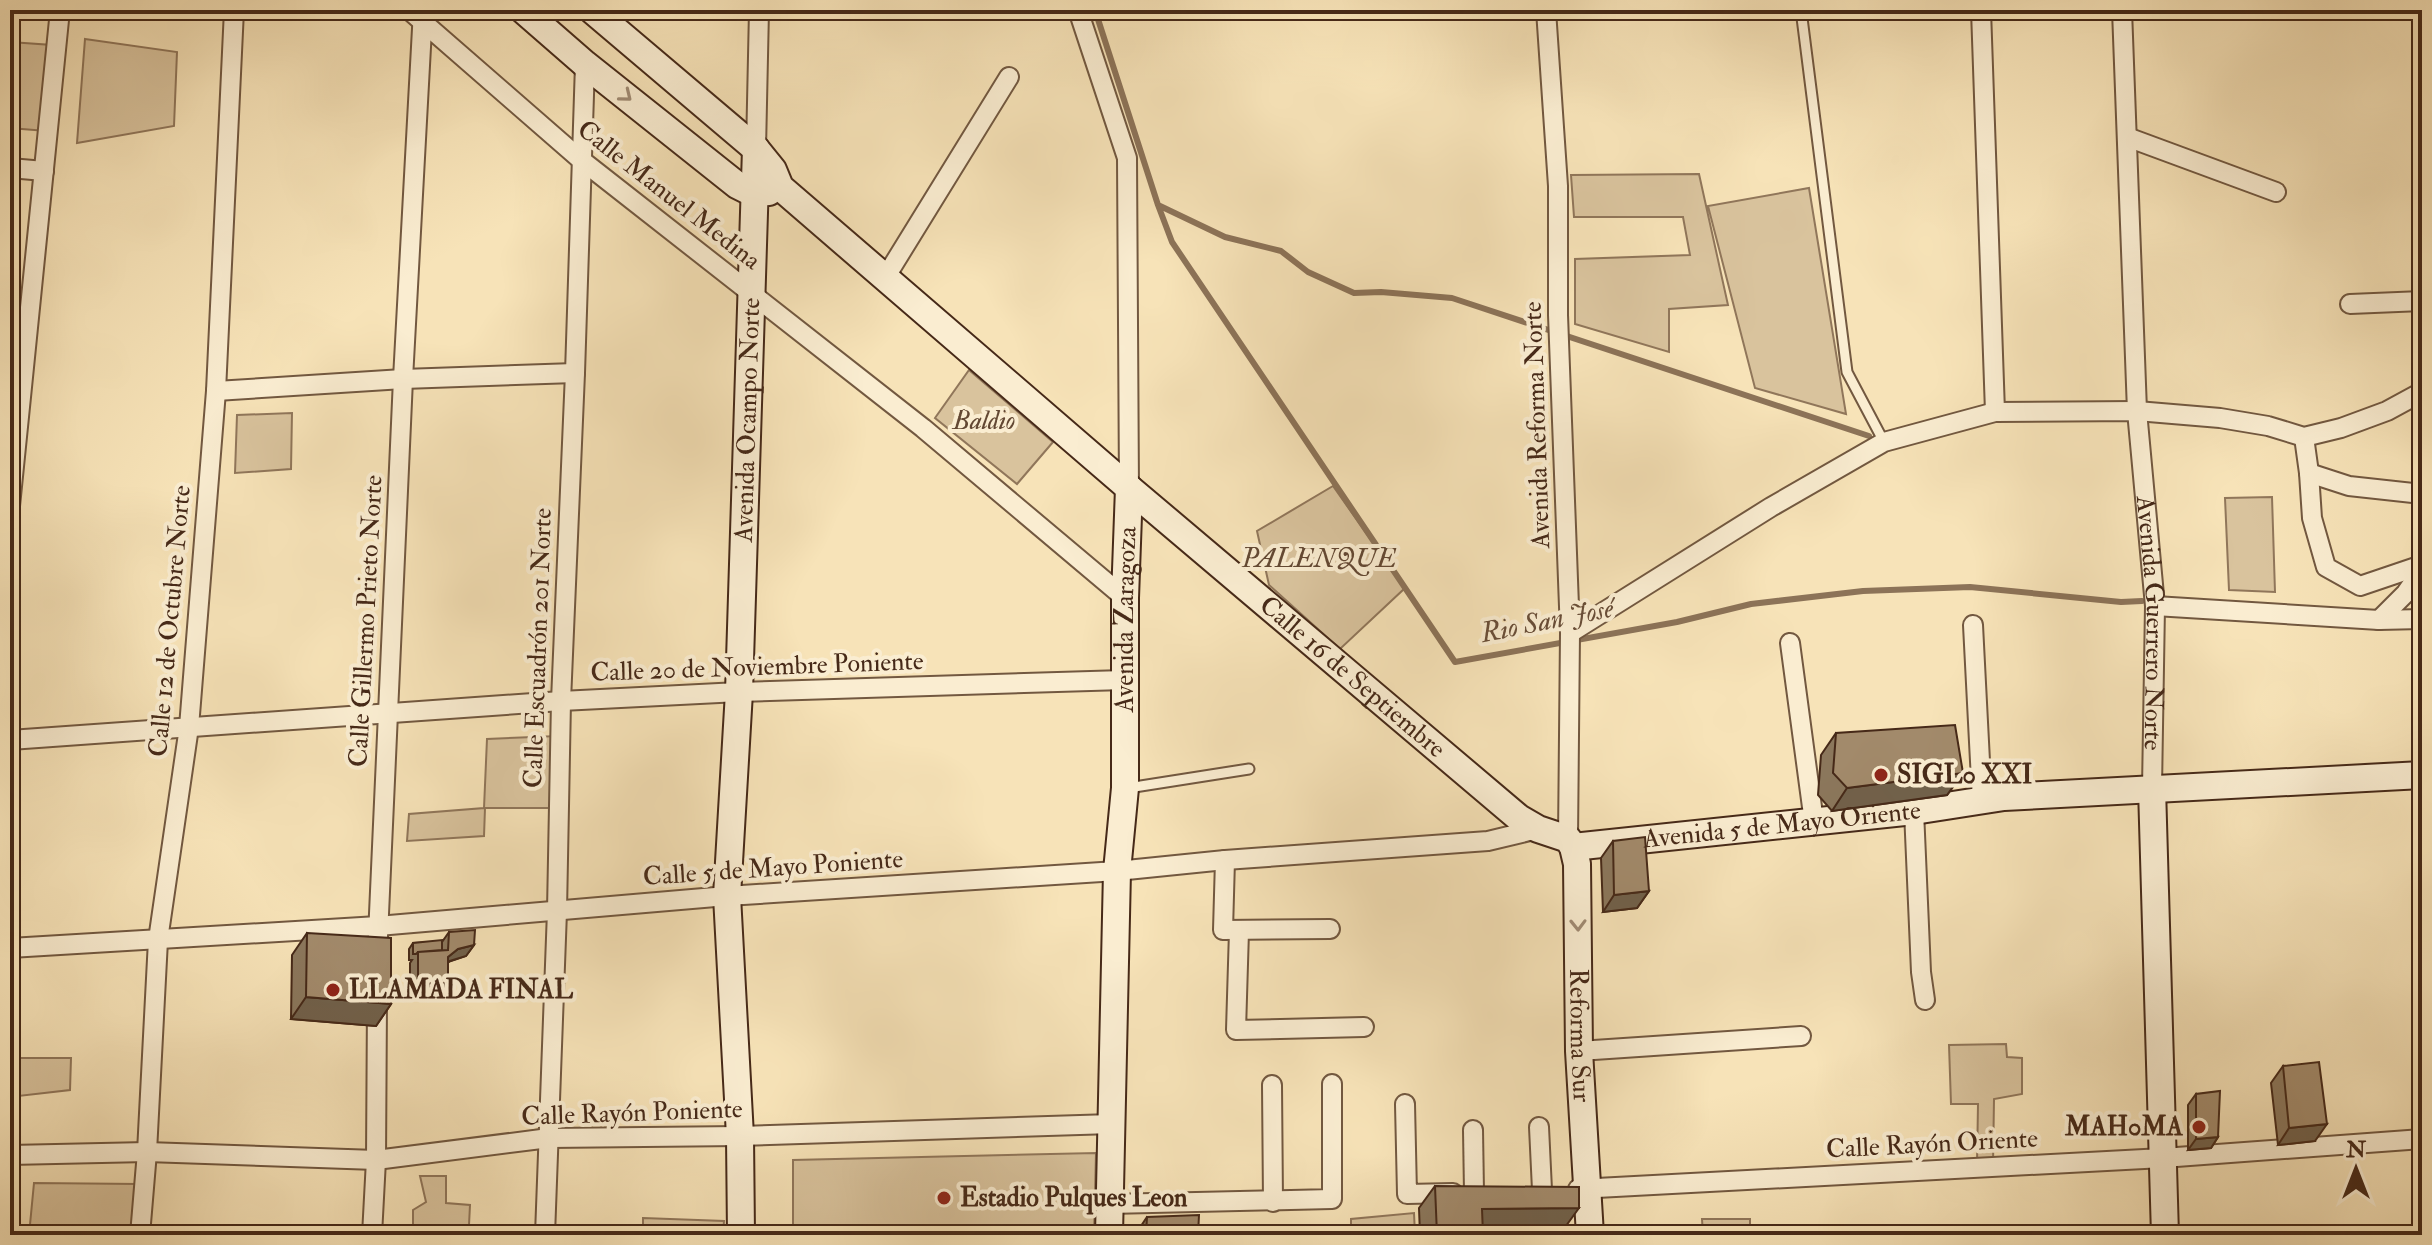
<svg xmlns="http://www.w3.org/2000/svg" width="2432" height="1245" font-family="'IM FELL Double Pica',serif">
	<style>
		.green { fill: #d9c39d; stroke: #90765a; stroke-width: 2 }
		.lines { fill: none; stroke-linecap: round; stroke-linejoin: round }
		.stream { stroke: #8c7358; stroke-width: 6 }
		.lane-casing { stroke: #725840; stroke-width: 13 }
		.street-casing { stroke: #725840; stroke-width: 22 }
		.secondary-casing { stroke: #462918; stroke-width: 30 }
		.lane { stroke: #faedd1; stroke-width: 9 }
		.street { stroke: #faedd1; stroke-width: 18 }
		.secondary { stroke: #faedd1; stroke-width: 26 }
		.wall { fill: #8b775c; stroke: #462918; stroke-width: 2 }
		.shaded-wall { fill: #71614b; stroke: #462918; stroke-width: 2 }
		.building { fill: #a28a6b; stroke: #462918; stroke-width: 2 }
		.oneway { stroke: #a08b74 }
		.poi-dot { fill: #8f2418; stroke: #faedd1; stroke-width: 3 }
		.labels { text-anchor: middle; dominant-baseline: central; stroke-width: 8; stroke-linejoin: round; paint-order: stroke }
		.street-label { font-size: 26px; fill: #462918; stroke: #faedd1 }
		.park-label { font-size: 26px; font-style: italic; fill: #634833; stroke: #faedd1 }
		.poi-label { font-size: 26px; font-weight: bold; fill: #462918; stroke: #faedd1; text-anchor: start }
		.water-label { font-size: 28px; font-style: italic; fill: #694e38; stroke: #faedd1 }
	</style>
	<rect width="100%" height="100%" fill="#f7e3b8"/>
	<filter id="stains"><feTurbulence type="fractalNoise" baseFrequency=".0025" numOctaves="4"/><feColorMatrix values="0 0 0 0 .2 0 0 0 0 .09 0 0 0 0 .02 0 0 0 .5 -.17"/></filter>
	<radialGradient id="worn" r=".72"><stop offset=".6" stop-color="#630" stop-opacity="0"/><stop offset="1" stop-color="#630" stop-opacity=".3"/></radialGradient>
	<path class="green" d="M85,39L177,52L174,126L77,143Z
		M10,42L52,45L46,131L10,128Z
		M1699,174L1728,305L1669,309V352L1575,324V259L1690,255L1683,217H1574L1571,175Z
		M1809,188L1846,414L1755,388L1708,206Z
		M969,370L1053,442L1017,484L935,418Z
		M292,413L291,469L235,473L237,415Z
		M1333,486L1405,588L1340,649L1269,585L1257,531Z
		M2272,497L2275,592L2229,590L2225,498Z
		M558,736L555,808H485L484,836L407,841L409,814L484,808L487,739Z
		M2006,1044L2007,1057L2022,1058V1094L1994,1099L1993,1165H1977L1978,1104H1951L1949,1045Z
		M10,1058H71L70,1090L10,1097Z
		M1096,1153L1094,1235H793V1160Z
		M420,1176H446V1203L470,1205L469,1225H413V1210L426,1202Z
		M34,1183L139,1184L135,1235H29Z
		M1414,1213L1415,1235H1217L1351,1231V1219Z
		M643,1218L724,1221L723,1235H643Z
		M1702,1219H1750V1235H1703Z"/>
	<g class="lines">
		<path class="stream" d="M1095,10L1158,205L1225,237L1281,251L1308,272L1354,293L1381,292L1452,298L1869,436
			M1158,205L1172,242L1455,662L1677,622L1751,604L1863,591L1970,587L2121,602L2142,601"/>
		<defs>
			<path id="lane" d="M1801,10L1847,372L1884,442
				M1128,788L1249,769"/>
			<g id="street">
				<path d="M409,10L580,159L923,428L1125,598"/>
				<path d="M1078,10L1127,158L1129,488"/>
				<path d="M1546,10L1558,186V315L1570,633L1568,839"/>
				<path d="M1981,10L1995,412"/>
				<path id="s1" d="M2122,10L2137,411L2155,606L2152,788"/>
				<path d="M2127,137L2276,192"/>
				<path d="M756,149L759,10"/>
				<path d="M10,168L44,171"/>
				<path d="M885,278L1009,77"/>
				<path d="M2350,304L2422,301"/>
				<path d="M216,391L403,379L575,373"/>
				<path d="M2304,437L2309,473L2312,518L2326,567L2360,586L2422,565"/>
				<path d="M2309,473L2349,486L2422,494"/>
				<path d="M10,506L60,10"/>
				<path d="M2155,606L2379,620L2422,619"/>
				<path d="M2379,620L2406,593L2422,570"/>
				<path d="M1973,625L1982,800"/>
				<path d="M1570,633L1771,507L1884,442L1995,412L2137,411L2220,418L2268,426L2304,437L2341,428L2387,411L2422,392"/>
				<path d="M1790,643L1814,822"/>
				<path d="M10,740L561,701L739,692L1124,680"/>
				<path d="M1914,811L1921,972L1925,1000"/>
				<path d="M1225,860L1223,930L1330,929"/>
				<path d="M1239,931L1236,1030L1364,1027"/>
				<path d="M378,936L403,379L423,10"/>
				<path d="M10,948L378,926L727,896L1117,871L1225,860L1488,841L1538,829"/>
				<path d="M1579,1051L1801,1036"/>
				<path d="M1272,1085L1273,1202"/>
				<path d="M1405,1104L1407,1194L1453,1193"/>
				<path d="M1539,1127L1542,1190"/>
				<path d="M1473,1130L1474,1192"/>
				<path d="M10,1155L147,1152L376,1160L549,1138L740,1136L1112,1124"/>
				<path d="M1578,1189L2163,1158L2422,1139"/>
				<path d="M1109,1204L1332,1199V1084"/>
				<path d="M140,1235L147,1152L158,940L189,727L216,391L234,10"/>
				<path d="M372,1235L376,1160L377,1002"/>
				<path d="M545,1235L557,911L561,701L575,373L585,64"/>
			</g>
			<g id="secondary">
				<path d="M523,10L585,64L737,185L753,193L769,192"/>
				<path id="s2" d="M592,10L756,149L773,170L780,187L1129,488L1519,818L1538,829L1568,839L1573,847L1577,864L1579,1051L1590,1235"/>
				<path d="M2152,788L2165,1235"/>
				<path id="s3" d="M1573,847L1914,811L2004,797L2422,775"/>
				<path id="s4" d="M741,1235L740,1136L727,896L739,692L756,149"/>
				<path id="s5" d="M1109,1235L1117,871L1125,788V598L1129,488"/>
			</g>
		</defs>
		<use href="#lane" class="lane-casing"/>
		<use href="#street" class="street-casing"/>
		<use href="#secondary" class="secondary-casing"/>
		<use href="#lane" class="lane"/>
		<use href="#street" class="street"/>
		<use href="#secondary" class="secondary"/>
	</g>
	<path class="wall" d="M1836,733L1963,773L1947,795L1832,811L1818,795L1821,755Z
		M1613,841L1649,891L1637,908L1603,912L1601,858Z
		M449,932L474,945L466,956L448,962L440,994L410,995V963L412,960H409V949L413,943L442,942Z
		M307,933L391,1004L376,1026L291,1019L292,955Z
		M2283,1066L2315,1141L2278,1145L2271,1083Z
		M2196,1094L2218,1137L2211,1148L2188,1150V1105Z
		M1435,1186L1563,1230L1483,1231V1235H1420L1419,1208Z
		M1147,1217L1198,1235H1135Z"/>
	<path class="shaded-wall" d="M1963,773L1947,795L1832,811L1847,788Z
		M1649,891L1637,908L1603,912L1614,895Z
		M474,945L466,956L450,961L440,969L448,957L458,949Z
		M448,983L440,994L410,995L418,984Z
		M306,997L391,1004L376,1026L291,1019Z
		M2327,1124L2315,1141L2278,1145L2289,1128Z
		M2218,1137L2211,1148L2188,1150L2196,1139Z
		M1579,1208L1563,1230L1466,1232L1482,1209Z"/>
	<path class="building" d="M1955,725L1963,773L1847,788L1833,773L1836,733Z
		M1645,837L1649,891L1614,895L1613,841Z
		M475,930L474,945L458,949L448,957V983L418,984V952L448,950L449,932Z
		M307,933L391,938V1004L306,997Z
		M442,940V950L418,952L416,954H413V943Z
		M2319,1062L2327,1124L2289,1128L2283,1066Z
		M2220,1091L2218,1137L2196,1139V1094Z
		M1435,1186L1579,1187V1208L1482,1209L1483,1235H1437Z
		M1199,1215L1198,1235H1146L1147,1217Z"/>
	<defs><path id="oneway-chevron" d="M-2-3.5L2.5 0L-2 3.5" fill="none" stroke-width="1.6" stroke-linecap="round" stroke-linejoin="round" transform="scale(2)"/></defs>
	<g class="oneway">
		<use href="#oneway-chevron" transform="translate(626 96) rotate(39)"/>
		<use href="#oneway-chevron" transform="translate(1578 925) rotate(89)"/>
	</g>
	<g class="poi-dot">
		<circle cx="1881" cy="775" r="8"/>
		<circle cx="333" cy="990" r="8"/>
		<circle cx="2199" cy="1127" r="8"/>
		<circle cx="944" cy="1198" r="8"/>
	</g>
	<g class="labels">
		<g class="street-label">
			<text transform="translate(669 195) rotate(38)">Calle Manuel Medina</text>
			<text stroke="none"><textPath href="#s4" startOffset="816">Avenida Ocampo Norte</textPath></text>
			<text transform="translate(1537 425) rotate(-92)">Avenida Reforma Norte</text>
			<text stroke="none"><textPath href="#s5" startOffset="616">Avenida Zaragoza</textPath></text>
			<text transform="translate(170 621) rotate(-85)">Calle 12 de Octubre Norte</text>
			<text transform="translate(366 621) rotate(-87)">Calle Gillermo Prieto Norte</text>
			<text stroke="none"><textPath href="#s1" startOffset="614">Avenida Guerrero Norte</textPath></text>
			<text transform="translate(538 648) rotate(-88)">Calle Escuadrón 201 Norte</text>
			<text transform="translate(757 667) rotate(-2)">Calle 20 de Noviembre Poniente</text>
			<text stroke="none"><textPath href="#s2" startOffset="1014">Calle 16 de Septiembre</textPath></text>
			<text stroke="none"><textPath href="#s3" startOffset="210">Avenida 5 de Mayo Oriente</textPath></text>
			<text transform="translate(773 868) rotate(-4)">Calle 5 de Mayo Poniente</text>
			<text stroke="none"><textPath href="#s2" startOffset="1484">Reforma Sur</textPath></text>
			<text transform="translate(632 1113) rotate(-2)">Calle Rayón Poniente</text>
			<text transform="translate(1932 1144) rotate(-3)">Calle Rayón Oriente</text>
		</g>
		<g class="park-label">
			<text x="984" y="421">Baldio</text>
			<text x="1319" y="559">PALENQUE</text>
		</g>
		<g class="poi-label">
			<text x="1897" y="775">SIGL0 XXI</text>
			<text x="349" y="990">LLAMADA FINAL</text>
			<text x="2183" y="1127" text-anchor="end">MAH0MA</text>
			<text x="960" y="1198">Estadio Pulques Leon</text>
		</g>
		<g class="water-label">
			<text transform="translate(1547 621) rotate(-11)">Rio San José</text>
		</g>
	</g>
	<rect width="2432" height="1245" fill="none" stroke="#f7e3b8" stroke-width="40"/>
	<rect x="12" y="12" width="2408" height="1221" fill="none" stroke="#462918" stroke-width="4"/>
	<rect x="20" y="20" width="2392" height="1205" fill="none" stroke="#462918" stroke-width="2"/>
	<g transform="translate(2356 1169)" stroke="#faedd1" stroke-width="6" paint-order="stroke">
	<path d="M0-6L14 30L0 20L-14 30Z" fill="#462918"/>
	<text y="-12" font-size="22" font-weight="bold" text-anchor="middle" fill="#462918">N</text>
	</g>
	<rect width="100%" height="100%" filter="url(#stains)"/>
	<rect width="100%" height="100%" fill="url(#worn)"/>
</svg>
